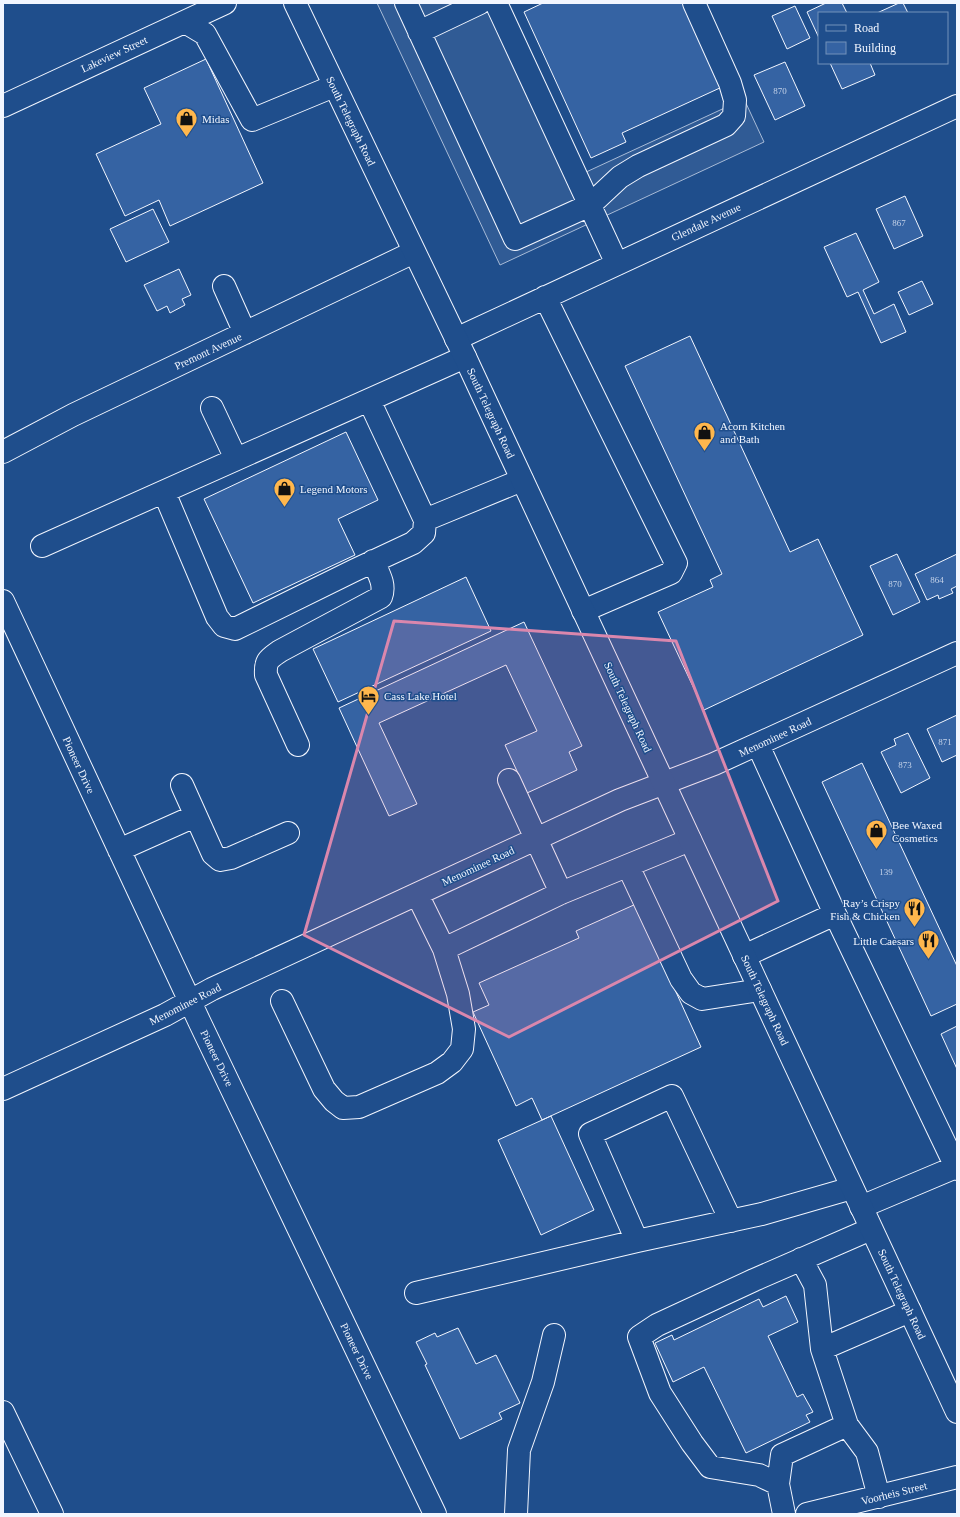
<svg xmlns="http://www.w3.org/2000/svg" width="960" height="1517" font-family="'Times New Roman',serif">
	<style>
		.built { fill: #305b95; stroke: #a8bbd7 }
		.building { fill: #3563a3; stroke: #f2f6ff }
		.lines { fill: none; stroke-linecap: round; stroke-linejoin: round }
		.minor-casing { stroke: #f2f6ff; stroke-width: 24 }
		.highway-casing { stroke: #f2f6ff; stroke-width: 24 }
		.minor { stroke: #1f4e8c; stroke-width: 22 }
		.highway { stroke: #1f4e8c; stroke-width: 22 }
		.marked { fill: #da87ad; fill-opacity: 0.2; stroke: #da87ad; stroke-width: 3; stroke-linejoin: round }
		.labels { text-anchor: middle; dominant-baseline: central; stroke-width: 3; stroke-linejoin: round; paint-order: stroke }
		.number-label { font-size: 9px; fill: #c3d1e8 }
		.street-label { font-size: 11px; fill: #f2f6ff; stroke: #1f4e8c }
		.poi-label { font-size: 11px; fill: #f2f6ff; stroke: #1f4e8c; text-anchor: start }
	</style>
	<rect width="100%" height="100%" fill="#1f4e8c"/>
	<path class="built" d="M377,3H504L584,173L744,99L764,142L500,265Z"/>
	<path class="building" d="M543,3H684L722,87L622,133L626,142L591,158L524,12Z
		M826,3H842L847,13H819V38L807,12Z
		M899,3H903L908,13H877Z
		M795,6L810,38L787,49L772,16Z
		M206,59L263,183L170,226L159,200L125,216L96,154L161,124L144,88Z
		M785,62L805,106L775,120L754,75Z
		M830,63H870L875,75L842,89Z
		M905,196L923,236L894,249L876,209Z
		M153,209L169,242L126,262L110,229Z
		M856,233L879,282L863,290L874,314L894,304L906,332L881,343L858,292L847,297L824,247Z
		M179,269L191,295L182,299L185,305L170,313L167,306L157,311L144,285Z
		M922,281L933,304L909,315L898,292Z
		M690,336L790,552L818,539L863,635L704,710L658,612L713,587L710,580L722,574L625,366Z
		M346,432L378,500L338,519L355,555L253,603L204,499Z
		M897,554L920,602L893,615L870,566Z
		M957,554V586L951,589L953,593L939,599L938,595L927,600L915,574Z
		M466,577L491,631L338,702L313,649Z
		M524,622L582,746L569,752L577,770L527,793L505,745L537,731L506,665L379,723L417,804L389,816L339,708Z
		M957,715V755L942,762L927,729Z
		M908,733L930,778L901,793L881,752L896,745L894,739Z
		M862,763L957,966V1004L931,1016L822,782Z
		M636,904L701,1047L542,1120L532,1098L516,1106L473,1012L489,1005L479,983L579,938L576,931Z
		M957,1026V1069L941,1034Z
		M551,1116L594,1210L541,1235L498,1140Z
		M786,1296L798,1322L768,1336L797,1397L803,1394L813,1412L806,1415L810,1422L746,1453L704,1367L673,1382L655,1343L672,1335L674,1340L759,1299L763,1307Z
		M458,1328L476,1364L496,1355L520,1403L499,1413L502,1419L460,1439L425,1365L427,1364L416,1342L435,1333L437,1337Z"/>
	<g class="lines">
		<defs>
			<path id="minor" d="M406,3L515,239L590,205L620,177L638,166L726,125L734,116L735,100L730,83L694,3
				M496,3L617,264
				M185,22L205,34L252,120L334,86
				M419,32L480,3
				M3,106L225,3
				M224,286L245,333
				M545,297L676,563L671,573L583,611
				M456,339L957,106
				M369,400L425,520L522,480
				M212,408L236,459
				M3,452L73,415L414,252
				M164,492L217,617L224,626L235,629L355,570L413,543L424,533L425,520
				M42,546L465,357
				M3,601L200,1023L435,1514
				M298,745L266,675C265,660 269,659 280,651L381,597C386,584 378,573 373,561
				M758,745L835,914L957,1169
				M509,780L561,893
				M182,785L213,854L220,860L231,858L288,833
				M119,850L195,816
				M628,866L681,979L691,993L702,999L760,990
				M417,894L444,949L561,893L690,840
				M744,956L835,914
				M282,1001L324,1089L334,1101L343,1108L359,1107L437,1073L452,1062L462,1049L464,1029L458,994L444,949
				M3,1089L165,1015L212,989L620,800L714,764L957,653
				M861,1207L956,1167
				M637,1241L590,1134L672,1096L731,1221
				M801,1259L815,1285L822,1349
				M416,1293L637,1241L762,1214L852,1188
				M3,1412L52,1514
				M847,1425L867,1452L879,1497
				M778,1484L782,1455L847,1425L822,1349L910,1311
				M516,1514L519,1450L543,1382L554,1335
				M784,1514L778,1484L759,1475L710,1467L692,1443L660,1393L639,1337L657,1325L754,1280L871,1229
				M807,1514L957,1477"/>
			<path id="highway" d="M295,3L465,357L957,1412"/>
		</defs>
		<use href="#minor" class="minor-casing"/>
		<use href="#highway" class="highway-casing"/>
		<use href="#minor" class="minor"/>
		<use href="#highway" class="highway"/>
	</g>
	<path class="marked" d="M394,621L676,641L778,901L509,1037L304,935Z"/>
	<defs>
		<symbol id="shop-pin" viewBox="-11 -11 22 30"><path d="M0 17L-7.5 6A9.5 9.5 0 1 1 7.5 6Z" fill="#ffb74d" stroke="#1f4e8c"/><path d="M-5-2.5h2.3a2.7 3.5 0 0 1 5.4 0H5L5.5 6h-11ZM-1.5-2.5h3a1.5 2.3 0 0 0-3 0Z" fill="#111"/></symbol>
		<symbol id="hotel-pin" viewBox="-11 -11 22 30"><path d="M0 17L-7.5 6A9.5 9.5 0 1 1 7.5 6Z" fill="#ffb74d" stroke="#1f4e8c"/><path d="M-6-4.5h1.5V1H6V5H4.5V3h-9V5H-6ZM-4 0a1.8 1.8 0 1 1 3.6 0ZM.5 0V-2.5h3Q6-2.5 6 0Z" fill="#111"/></symbol>
		<symbol id="restaurant-pin" viewBox="-11 -11 22 30"><path d="M0 17L-7.5 6A9.5 9.5 0 1 1 7.5 6Z" fill="#ffb74d" stroke="#1f4e8c"/><path d="M-5-6h1v4h1v-4h1v4h1v-4h1v5L-1.5 .5V6h-2V.5L-5-1ZM5-6V6H3V1.5H1.5Q1.5-4 5-6Z" fill="#111"/></symbol>
	</defs>
	<g fill-rule="evenodd">
		<use href="#shop-pin" x="174" y="106" width="25" height="34"/>
		<use href="#shop-pin" x="692" y="420" width="25" height="34"/>
		<use href="#shop-pin" x="272" y="476" width="25" height="34"/>
		<use href="#hotel-pin" x="356" y="684" width="25" height="34"/>
		<use href="#shop-pin" x="864" y="818" width="25" height="34"/>
		<use href="#restaurant-pin" x="902" y="896" width="25" height="34"/>
		<use href="#restaurant-pin" x="916" y="928" width="25" height="34"/>
	</g>
	<g class="labels">
		<g class="number-label">
			<text x="780" y="91">870</text>
			<text x="899" y="223">867</text>
			<text x="937" y="580">864</text>
			<text x="895" y="584">870</text>
			<text x="945" y="742">871</text>
			<text x="905" y="765">873</text>
			<text x="886" y="872">139</text>
		</g>
		<g class="street-label">
			<text transform="translate(114 54) rotate(-25)">Lakeview Street</text>
			<text transform="translate(351 121) rotate(64)">South Telegraph Road</text>
			<text transform="translate(706 222) rotate(-25)">Glendale Avenue</text>
			<text transform="translate(208 351) rotate(-25)">Premont Avenue</text>
			<text transform="translate(491 413) rotate(65)">South Telegraph Road</text>
			<text transform="translate(628 707) rotate(65)">South Telegraph Road</text>
			<text transform="translate(775 737) rotate(-25)">Menominee Road</text>
			<text transform="translate(79 765) rotate(65)">Pioneer Drive</text>
			<text transform="translate(478 866) rotate(-25)">Menominee Road</text>
			<text transform="translate(765 1000) rotate(65)">South Telegraph Road</text>
			<text transform="translate(185 1004) rotate(-27)">Menominee Road</text>
			<text transform="translate(217 1058) rotate(64)">Pioneer Drive</text>
			<text transform="translate(902 1294) rotate(65)">South Telegraph Road</text>
			<text transform="translate(357 1351) rotate(64)">Pioneer Drive</text>
			<text transform="translate(894 1493) rotate(-14)">Voorheis Street</text>
		</g>
		<g class="poi-label">
			<text x="202" y="119">Midas</text>
			<text x="720" y="426">Acorn Kitchen<tspan x="720" dy="13">and Bath</tspan></text>
			<text x="300" y="489">Legend Motors</text>
			<text x="384" y="696">Cass Lake Hotel</text>
			<text x="892" y="825">Bee Waxed<tspan x="892" dy="13">Cosmetics</tspan></text>
			<text x="900" y="903" text-anchor="end">Ray’s Crispy<tspan x="900" dy="13">Fish &amp; Chicken</tspan></text>
			<text x="914" y="941" text-anchor="end">Little Caesars</text>
		</g>
	</g>
	<rect width="960" height="1517" fill="none" stroke="#f2f6ff" stroke-width="8"/>
	<rect x="818" y="12" width="130" height="52" fill="#1f4e8c" stroke="#7391ba"/>
	<rect x="826" y="25" width="20" height="6" fill="#1f4e8c" stroke="#7391ba"/>
	<text x="854" y="32" font-size="12" fill="#f2f6ff">Road</text>
	<rect x="826" y="42" width="20" height="12" fill="#3563a3" stroke="#7391ba"/>
	<text x="854" y="52" font-size="12" fill="#f2f6ff">Building</text>
</svg>
